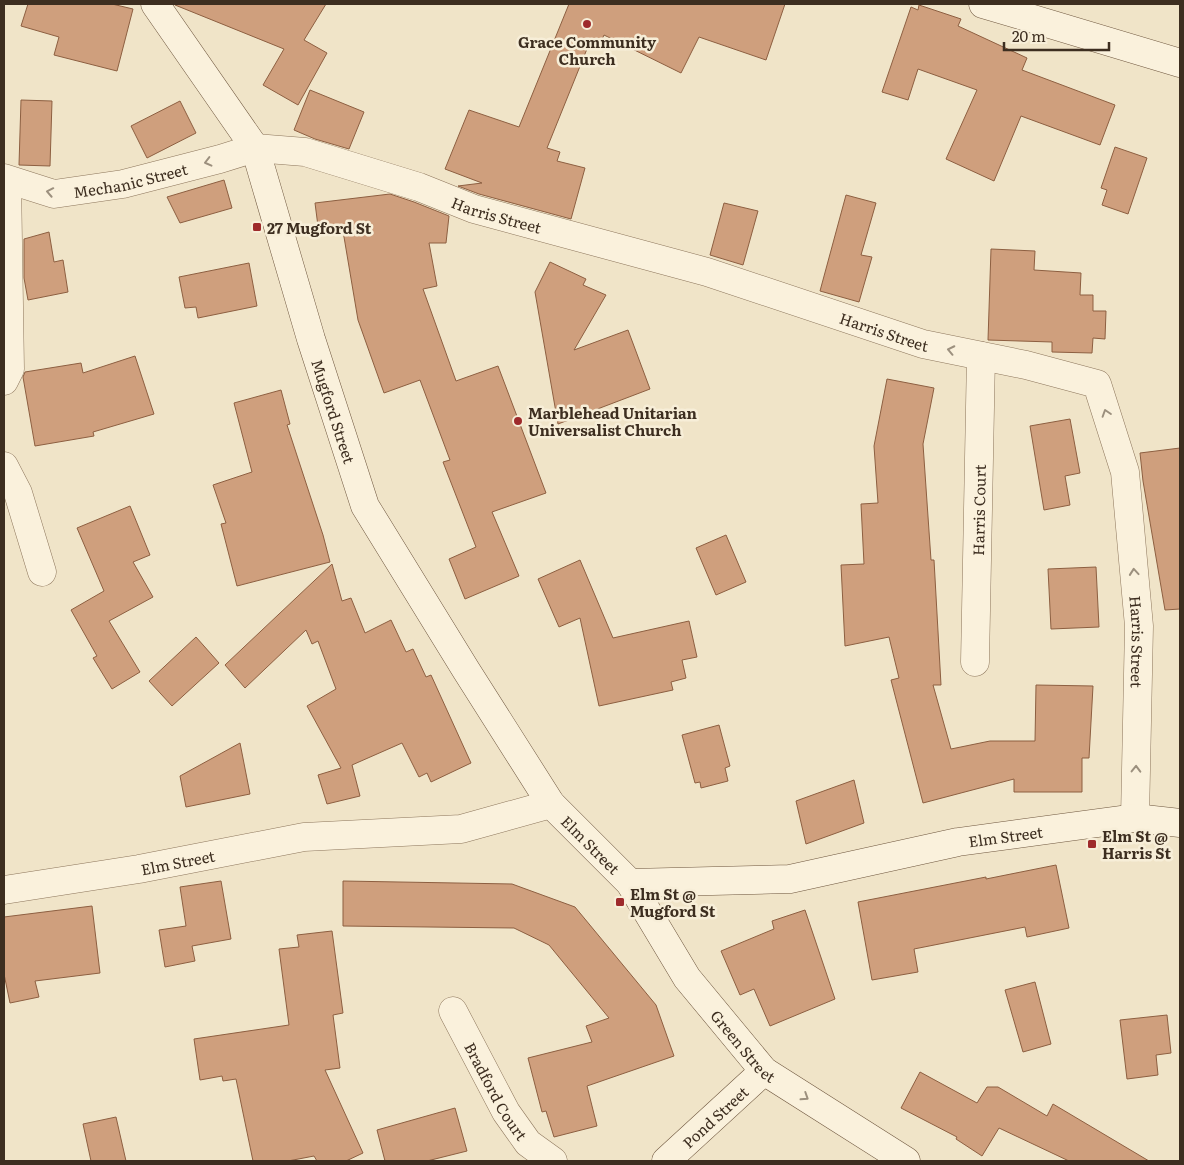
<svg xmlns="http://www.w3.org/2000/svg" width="1184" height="1165" font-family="Literata,serif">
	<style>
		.building { fill: #cf9f7d; stroke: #8d5f41 }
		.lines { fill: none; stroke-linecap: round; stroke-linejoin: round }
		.street-casing { stroke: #8d765c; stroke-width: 29 }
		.secondary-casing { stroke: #6f573f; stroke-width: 29 }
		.street { stroke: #faf1dc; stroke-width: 28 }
		.secondary { stroke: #faf1dc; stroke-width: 28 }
		.oneway { stroke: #9c907e }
		.poi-dot { fill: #9e2a2b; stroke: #f7eed8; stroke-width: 2 }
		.labels { text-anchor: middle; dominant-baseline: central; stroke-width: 5; stroke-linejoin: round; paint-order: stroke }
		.poi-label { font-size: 15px; font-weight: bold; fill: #3d2e20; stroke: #f7eed8; text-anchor: start }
		.street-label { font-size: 15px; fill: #3d2e20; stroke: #f7eed8 }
	</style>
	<rect width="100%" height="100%" fill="#f0e4c8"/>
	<path class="building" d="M28,4H112L133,9L117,71L54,55L59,37L21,26Z
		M175,4H326L304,40L327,53L298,105L263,85L284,49L175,5Z
		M569,4H785L766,60L699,37L681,73L604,35L600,44L591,39L547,148L560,152L557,161L585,168L571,219L479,194L458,186L482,183L445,169L469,110L519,127Z
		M919,5L961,19L958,26L1027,58L1022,70L1115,105L1100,145L1021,116L994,181L946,159L977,90L918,69L908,100L882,92L911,7L918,10Z
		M310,90L364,112L349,149L315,139L294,130Z
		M21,100L52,101L50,166L19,165Z
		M180,101L196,133L147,158L131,126Z
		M1115,147L1147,158L1128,214L1102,205L1107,190L1101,188Z
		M224,180L232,208L180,223L167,197Z
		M390,194L414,202L449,216L446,243H429L437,286L423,289L456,381L498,366L546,493L492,512L519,576L465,599L449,559L476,547L443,462L450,460L420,380L384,393L358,320L343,231L319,234L315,203Z
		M846,195L876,203L861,255L872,257L859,302L820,291Z
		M724,203L758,211L743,265L710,255Z
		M49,232L54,262L63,260L68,292L28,300L24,278V239Z
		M991,249L1035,251L1034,270L1081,273L1080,295H1093V311H1106L1105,339L1093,338L1092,353L1052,352V342L988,340Z
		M550,262L586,279L583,285L606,295L574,350L628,330L650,389L558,424L535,292Z
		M249,263L257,306L198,318L196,307L185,308L179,277Z
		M135,356L154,414L93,432L94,436L35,446L23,377L25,372L81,363L83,373Z
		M887,379L934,388L923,444L931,560H934L941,685H933L951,749L990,741H1035L1036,685L1093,686L1089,758H1082V792H1014V779L923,803L891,680L899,678L889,637L845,646L841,565L864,564L861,504L878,503L874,446Z
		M281,390L290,424L287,425L323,535L330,562L237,586L221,524L226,523L213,485L252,472L234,403Z
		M1070,419L1080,473L1065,476L1070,505L1044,510L1030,426Z
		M1180,448V609L1165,610L1143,481L1140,453Z
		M130,506L150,555L133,562L153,597L109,621L140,672L112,689L93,658L97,656L71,610L104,591L77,528Z
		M726,535L746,582L716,595L696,548Z
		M580,560L613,638L689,621L697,657L682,660L686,678L671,682L673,690L599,706L580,618L559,627L538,579Z
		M332,564L342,601L351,598L365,633L391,620L406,652L413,649L426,677L431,675L471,763L431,782L427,773L419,777L402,743L352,765L360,796L327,804L318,775L341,768L307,706L336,689L318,641L312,644L306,630L245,688L225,665Z
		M1096,567L1099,627L1051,629L1048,569Z
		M196,637L219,663L172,706L149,681Z
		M719,725L730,766L725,768L728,781L701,788L700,782L695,783L682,735Z
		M240,743L250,794L186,807L180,776Z
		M854,780L864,823L806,844L796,801Z
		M1056,865L1069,928L1027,937L1025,927L914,949L918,972L872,980L858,902L986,877V879Z
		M221,881L231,939L192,946L195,961L165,967L159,930L186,926L180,887Z
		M343,881L512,884L575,907L656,1005L674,1056L587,1086L597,1126L554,1137L546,1111L542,1112L528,1058L592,1042L586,1026L609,1018L549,945L514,928L343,926Z
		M92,906L100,973L35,981L39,997L10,1003L4,974V917Z
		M805,910L835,999L770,1026L754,989L740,995L721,951L774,929L772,921Z
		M332,931L343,1013L333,1015L340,1068L325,1070L363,1153L346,1161H317L314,1156L288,1161H253L236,1079L223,1081L222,1076L200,1080L194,1039L289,1025L279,949L299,947L297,935Z
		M1035,982L1051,1044L1023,1052L1005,990Z
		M1167,1015L1171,1053L1156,1055L1158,1075L1127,1079L1120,1020Z
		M920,1072L977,1103L987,1087H998L1047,1116L1053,1104L1149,1161H1069L999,1128L982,1156L956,1139L957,1137L901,1108Z
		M455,1108L467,1151L427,1161H385L377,1130Z
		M116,1117L126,1161H91L83,1124Z"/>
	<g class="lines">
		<defs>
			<g id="street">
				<path id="s1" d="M4,178L54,194L123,184L220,159L255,148L305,152L419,187L474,209L707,272L923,344L1026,365L1097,384L1125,472L1139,626L1135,818"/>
				<path d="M4,381L10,369L7,180"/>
				<path d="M4,466L18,493L42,572"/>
				<path id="s2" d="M975,662L981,356"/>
				<path id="s3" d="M4,890L139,869L304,837L461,829L551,804"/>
				<path id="s4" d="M453,1011L506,1112L528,1143L553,1161"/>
			</g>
			<g id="secondary">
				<path id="s5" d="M155,4L255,148L311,339L365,506L466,670L551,804L630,883L687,978L764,1071L906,1161"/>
				<path d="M983,4L1180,63"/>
				<path id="s6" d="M630,883L790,879L958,842L1135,818L1180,823"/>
				<path id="s7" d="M666,1161L764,1071"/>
			</g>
		</defs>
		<use href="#street" class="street-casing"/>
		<use href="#secondary" class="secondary-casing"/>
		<use href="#street" class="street"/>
		<use href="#secondary" class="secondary"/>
	</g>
	<defs><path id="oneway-chevron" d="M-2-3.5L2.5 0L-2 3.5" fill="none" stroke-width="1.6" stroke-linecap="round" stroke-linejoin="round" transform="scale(1.25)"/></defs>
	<g class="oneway">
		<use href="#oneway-chevron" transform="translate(208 162) rotate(166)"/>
		<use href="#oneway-chevron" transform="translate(50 192) rotate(-169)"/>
		<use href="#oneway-chevron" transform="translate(951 350) rotate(-168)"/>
		<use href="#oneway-chevron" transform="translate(1106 413) rotate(-108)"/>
		<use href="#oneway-chevron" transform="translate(1134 572) rotate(-95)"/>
		<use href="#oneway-chevron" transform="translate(1136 769) rotate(-89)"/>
		<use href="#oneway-chevron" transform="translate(805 1097) rotate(33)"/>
	</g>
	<g class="poi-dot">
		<circle cx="587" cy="24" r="5"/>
		<rect x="252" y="222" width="10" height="10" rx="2.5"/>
		<circle cx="518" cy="421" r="5"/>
		<rect x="1087" y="839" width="10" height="10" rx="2.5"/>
		<rect x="615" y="897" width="10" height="10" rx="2.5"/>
	</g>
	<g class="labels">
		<g class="poi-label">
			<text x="587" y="41" text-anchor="middle">Grace Community<tspan x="587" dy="17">Church</tspan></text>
			<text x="267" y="227">27 Mugford St</text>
			<text x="528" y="412">Marblehead Unitarian<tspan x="528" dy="17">Universalist Church</tspan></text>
			<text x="1102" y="835">Elm St @<tspan x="1102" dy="17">Harris St</tspan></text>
			<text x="630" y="893">Elm St @<tspan x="630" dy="17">Mugford St</tspan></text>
		</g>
		<g class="street-label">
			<text stroke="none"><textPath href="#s1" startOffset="130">Mechanic Street</textPath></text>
			<text stroke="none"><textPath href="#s1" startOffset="511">Harris Street</textPath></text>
			<text stroke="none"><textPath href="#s1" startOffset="916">Harris Street</textPath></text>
			<text stroke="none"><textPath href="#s5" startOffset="450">Mugford Street</textPath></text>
			<text stroke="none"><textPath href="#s2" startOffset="152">Harris Court</textPath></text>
			<text stroke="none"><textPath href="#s1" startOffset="1398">Harris Street</textPath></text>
			<text stroke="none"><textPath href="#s6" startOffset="380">Elm Street</textPath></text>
			<text stroke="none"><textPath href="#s5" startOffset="958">Elm Street</textPath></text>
			<text stroke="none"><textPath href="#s3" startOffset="176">Elm Street</textPath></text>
			<text stroke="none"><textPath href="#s5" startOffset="1212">Green Street</textPath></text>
			<text stroke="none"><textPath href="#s4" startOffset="91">Bradford Court</textPath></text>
			<text stroke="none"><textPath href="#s7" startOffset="66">Pond Street</textPath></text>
		</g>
	</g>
	<rect width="1184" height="1165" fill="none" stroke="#3d2e20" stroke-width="10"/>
	<path d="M1004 42v8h105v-8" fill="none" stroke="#3d2e20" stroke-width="2.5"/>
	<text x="1012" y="42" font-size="15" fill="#3d2e20" stroke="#f7eed8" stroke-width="4" paint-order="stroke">20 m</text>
</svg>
